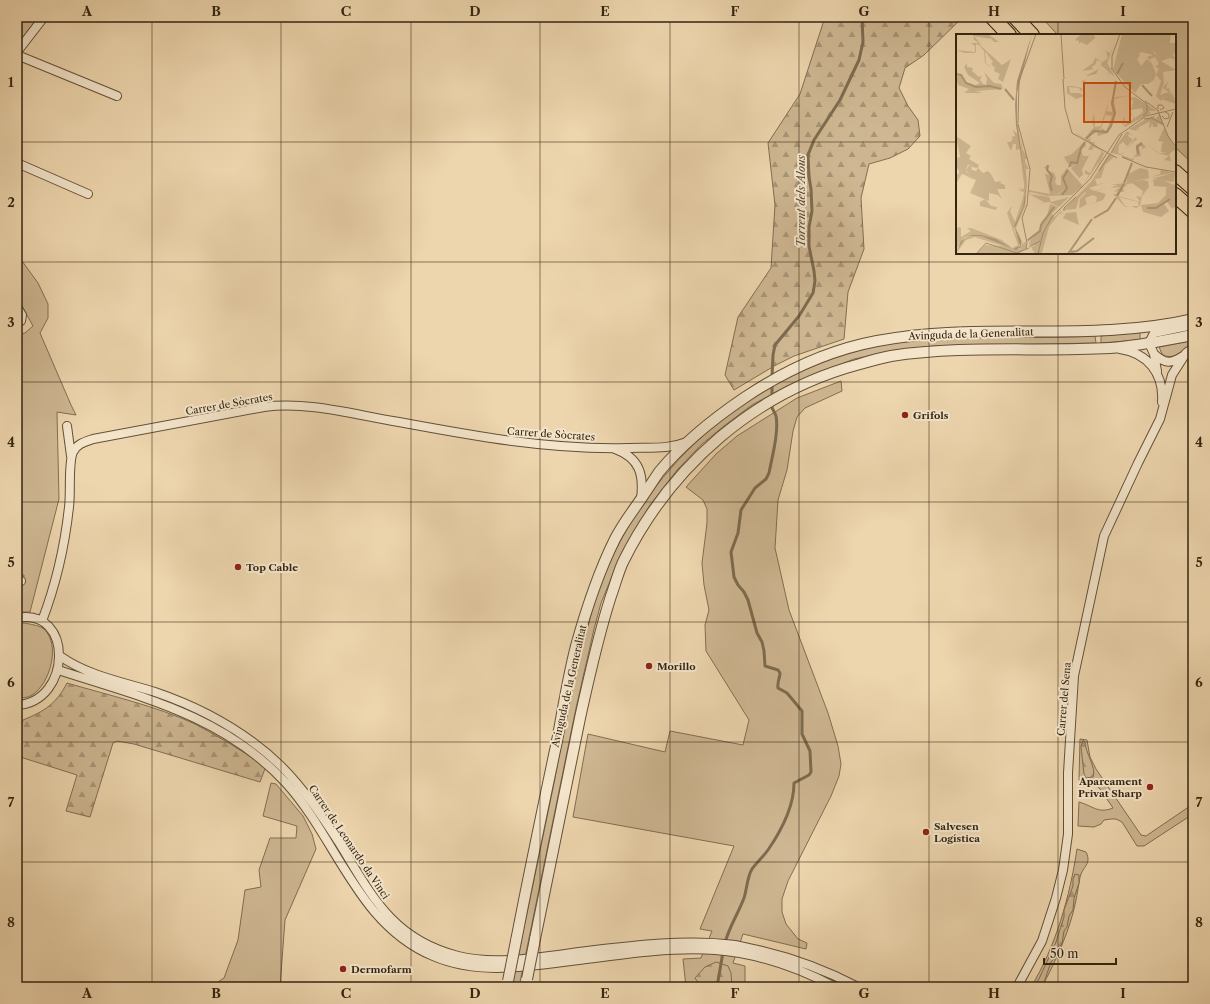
<svg xmlns="http://www.w3.org/2000/svg" width="1210" height="1004" font-family="'Libre Caslon Text',serif">
	<style>
		.green { fill: #ceb792; stroke: #816e52 }
		.forest { fill: url(#forest-firs); stroke: #816e52 }
		.lines { fill: none; stroke-linecap: round; stroke-linejoin: round }
		.stream { stroke: #7d6b4f; stroke-width: 3 }
		.minor-casing { stroke: #625138; stroke-width: 10 }
		.tertiary-casing { stroke: #625138; stroke-width: 12 }
		.motorway-casing { stroke: #342511; stroke-width: 16 }
		.minor { stroke: #f3e4ca; stroke-width: 8 }
		.tertiary { stroke: #f3e4ca; stroke-width: 10 }
		.motorway { stroke: #edd5ad; stroke-width: 14 }
		.tertiary-bridge-casing { stroke: #625138; stroke-width: 12; stroke-linecap: butt }
		.tertiary-bridge { stroke: #f3e4ca; stroke-width: 10 }
		.grid { fill: none; stroke: #342511; stroke-width: 1; stroke-opacity: 0.55 }
		.poi-dot { fill: #8f2418; stroke: #f3e4ca; stroke-width: 1.5 }
		.labels { text-anchor: middle; dominant-baseline: central; stroke-width: 4; stroke-linejoin: round; paint-order: stroke }
		.street-label { font-size: 10px; fill: #342511; stroke: #f3e4ca }
		.poi-label { font-size: 10px; font-weight: bold; fill: #342511; stroke: #f3e4ca; text-anchor: start }
		.water-label { font-size: 11px; font-style: italic; fill: #594830; stroke: #f3e4ca }
		.inset-river { fill: none; stroke: #ae9978; stroke-width: 2 }
		.inset-road { fill: none; stroke: #a38f6f; stroke-width: 1 }
		.view { fill: #cd510d; fill-opacity: 0.15; stroke: #cd510d; stroke-width: 2 }
		.inset-edge { fill: none; stroke: #342511; stroke-width: 2 }
		.neatline { fill: none; stroke: #342511; stroke-width: 1.5 }
		.grid-label { font-size: 13px; text-anchor: middle; font-weight: bold; fill: #342511 }
	</style>
	<defs>
		<pattern id="forest-firs" width="22" height="20" patternUnits="userSpaceOnUse"><rect width="22" height="20" fill="#ceb792"/><path d="M5 1l3.5 6h-7zM16 11l3.5 6h-7z" fill="#a89576"/></pattern>
	</defs>
	<rect width="100%" height="100%" fill="#edd5ad"/>
	<filter id="stains"><feTurbulence type="fractalNoise" baseFrequency=".005" numOctaves="4"/><feColorMatrix values="0 0 0 0 .2 0 0 0 0 .09 0 0 0 0 .02 0 0 0 .5 -.17"/></filter>
	<radialGradient id="worn" r=".72"><stop offset=".6" stop-color="#630" stop-opacity="0"/><stop offset="1" stop-color="#630" stop-opacity=".3"/></radialGradient>
	<path class="green" d="M17,17H38L17,45Z
		M1041,17H1193V164L1175,147V35H1058Z
		M17,250L22,261L38,283L48,304V318L40,333L71,405L76,415L57,412L59,499L30,612H17V585H23L24,575H17V335L25,333L33,326L17,297Z
		M1140,332V338L1139,340L1101,343V336Z
		M1095,336L1096,343L935,346L896,350L854,359L787,386L752,405L724,426L702,444L677,470L650,505L629,540L617,564L601,603L594,629L576,708L519,987H511C526,919 540,851 554,783C563,735 572,686 585,639C590,619 594,599 602,580C651,460 754,372 882,345C900,342 919,340 938,339C990,336 1043,339 1095,336Z
		M1193,340V343C1184,350 1177,359 1165,356L1162,354L1159,347Z
		M841,381L842,391L805,408L797,417L793,431L787,470L778,500L775,548L780,570L789,610L828,713L838,746L841,764L839,776L831,796L788,881L782,899V912L786,924L798,939L807,943L806,949L743,934L733,963L745,966V987H686L683,959L701,958L712,931L700,929L734,846L573,817L588,734L665,752L670,731L743,745L749,720L706,651L705,625L709,610L704,585L702,563L707,523V509L703,500L686,487L716,454L737,436L797,398Z
		M23,623C30,624 38,625 44,629C61,645 50,684 32,695C27,698 22,698 17,698V625Z
		M1080,739L1087,740L1090,757L1096,769L1141,835L1146,836L1193,804V814L1144,846H1137L1122,822L1116,819H1111L1104,820L1101,824L1094,827L1078,826L1079,802C1093,806 1098,814 1113,808L1100,789L1096,785L1079,780Z
		M271,783L276,784L303,816L312,834L316,849L285,920L280,987H217L218,982L224,978L238,940L245,890L261,887L259,870L270,838H296L297,826L263,816Z
		M1077,849L1086,852C1092,864 1083,866 1080,877C1078,889 1076,902 1073,913C1066,939 1054,964 1042,987H1031C1056,946 1070,896 1077,849Z"/>
	<path class="forest" d="M825,17H963L924,55L905,68L899,88L908,106L918,120L920,136L908,149L890,158L869,164L861,198L864,249L848,292L844,339L794,356L776,365L734,390L725,375L738,317L771,268L775,205L768,143L800,94Z
		M67,683C108,695 156,706 195,724C220,737 243,752 266,766L260,782L134,744L117,741L113,743L90,817L66,811L77,775L17,756V739L23,720C45,711 56,704 67,683Z
		M1083,740L1085,742C1085,752 1097,769 1093,777L1086,778L1084,774L1081,747Z
		M1075,874L1079,875V883L1074,898L1073,910L1069,916L1067,927L1064,931L1062,944L1058,949L1054,959L1051,962L1043,985L1041,987H1033L1039,979L1056,942L1064,917V910L1073,886V879Z
		M716,962L728,966L731,973L732,987H701L695,978L705,967Z"/>
	<g class="lines">
		<path class="stream" d="M772,377L773,355L775,345L799,316L813,293L815,281L814,271L809,246V227L812,211L811,189L809,177L808,155L814,140L840,100L859,60L863,42L862,17
			M772,399V383
			M725,943C729,927 738,914 744,898C747,889 747,877 752,869C757,862 763,857 768,850C781,831 794,806 794,783L809,775L811,772L810,751L802,734V711L787,693L778,688C777,682 780,678 780,673L778,670L765,666L764,651L762,642L757,633L748,600L744,592L738,585L734,577L731,552L738,533L741,510L755,488L766,479L769,473C772,457 779,432 776,416C775,412 771,409 772,405
			M717,987L723,952"/>
		<defs>
			<path id="minor" d="M17,52L44,17
				M17,55L117,96
				M17,163L88,194
				M17,307L22,315L21,321L17,323
				M1120,349C1148,353 1164,374 1162,402
				M1154,354C1165,364 1171,364 1183,356
				M1157,371L1154,354L1149,343L1154,333L1193,325
				M67,426L71,456
				M615,449C640,458 644,475 641,499
				M17,581H21
				M17,618C74,607 72,702 17,705
				M42,621C55,587 65,544 69,507C71,494 68,462 73,452C77,444 84,442 93,439L264,407C309,401 355,415 399,422C474,436 550,450 627,448C648,447 667,450 687,442
				M60,656C88,676 123,682 155,692C202,708 246,732 282,767C304,789 321,815 338,841C371,894 391,939 458,956C496,966 547,956 587,951C636,945 686,939 735,945C744,947 753,949 762,951C796,959 827,971 858,987
				M58,670C142,697 224,716 286,783C337,839 358,925 433,956C477,975 524,967 571,961C618,955 667,947 715,950C756,953 799,968 835,987
				M1017,987L1042,941L1056,898L1063,870L1068,834V773L1074,676L1104,536L1138,463L1160,419L1172,375L1186,353L1193,348"/>
			<path id="tertiary" d="M535,939C550,865 565,792 580,718C589,677 598,636 611,596C615,585 618,573 623,562C671,465 755,392 860,364C870,361 881,358 891,356C963,345 1037,352 1110,348C1138,346 1166,340 1193,335
				M516,941C529,874 543,807 557,741C563,709 568,677 576,646C586,610 598,573 615,539C622,525 632,512 641,499C647,490 653,481 659,472C683,443 713,419 744,398C784,371 829,350 877,341C981,321 1089,343 1193,319"/>
			<path id="motorway" d="M992,17L1009,35
				M1015,17L1032,35
				M1175,172L1193,188
				M1175,195L1193,211"/>
		</defs>
		<use href="#minor" class="minor-casing"/>
		<use href="#tertiary" class="tertiary-casing"/>
		<use href="#motorway" class="motorway-casing"/>
		<use href="#minor" class="minor"/>
		<use href="#tertiary" class="tertiary"/>
		<use href="#motorway" class="motorway"/>
		<defs>
			<path id="tertiary-bridge" d="M527,979L535,939
				M508,981L516,941"/>
		</defs>
		<use href="#tertiary-bridge" class="tertiary-bridge-casing"/>
		<use href="#tertiary-bridge" class="tertiary-bridge"/>
	</g>
	<path class="grid" d="M152,17V987M281,17V987M411,17V987M540,17V987M670,17V987M799,17V987M929,17V987M1058,17V35M17,142H957M1175,142H1193M1058,253V987M17,262H1193M17,382H1193M17,502H1193M17,622H1193M17,742H1193M17,862H1193"/>
	<g class="poi-dot">
		<circle cx="905" cy="415" r="4"/>
		<circle cx="238" cy="567" r="4"/>
		<circle cx="649" cy="666" r="4"/>
		<circle cx="1150" cy="787" r="4"/>
		<circle cx="926" cy="832" r="4"/>
		<circle cx="343" cy="969" r="4"/>
	</g>
	<g class="labels">
		<g class="street-label">
			<text transform="translate(971 334) rotate(-2)">Avinguda de la Generalitat</text>
			<text transform="translate(229 404) rotate(-10)">Carrer de Sòcrates</text>
			<text transform="translate(551 434) rotate(4)">Carrer de Sòcrates</text>
			<text transform="translate(569 686) rotate(-77)">Avinguda de la Generalitat</text>
			<text transform="translate(1064 699) rotate(-85)">Carrer del Sena</text>
			<text transform="translate(349 842) rotate(56)">Carrer de Leonardo da Vinci</text>
		</g>
		<g class="poi-label">
			<text x="913" y="415">Grifols</text>
			<text x="246" y="567">Top Cable</text>
			<text x="657" y="666">Morillo</text>
			<text x="1142" y="781" text-anchor="end">Aparcament<tspan x="1142" dy="12">Privat Sharp</tspan></text>
			<text x="934" y="826">Salvesen<tspan x="934" dy="12">Logística</tspan></text>
			<text x="351" y="969">Dermofarm</text>
		</g>
		<g class="water-label">
			<text transform="translate(801 201) rotate(-90)">Torrent dels Alous</text>
		</g>
	</g>
	<g transform="translate(956 34)">
		<rect width="220" height="220" fill="#edd5ad"/>
		<path d="M17,0H32L43,8H38L33,2L35,5L18,2L23,8L25,12L46,31L55,25L47,48L42,45L44,40L38,37L39,34L35,30L37,28L29,17L30,29L38,36L29,29L28,17L23,11L20,10V18L19,19H9L3,17L1,16L19,18V12L15,9H23L18,6ZM125,0H138L139,4L131,11L125,8L123,10V7L119,6ZM166,0H193L198,19L203,23L202,28L199,23L194,25L200,40L198,46L192,50H185L179,59L157,36ZM185,18L197,21L191,23L196,29L189,33H184L178,25ZM157,13L151,29L159,43L154,39L151,41L153,38L145,31L140,40L131,42L126,55L128,49L125,47L130,46L131,41L143,35L146,28L141,26L139,31L135,33L138,35L126,37L137,29L139,24L147,28L152,24L150,17L154,19ZM4,41L9,48L19,51L20,57L26,59H8L13,55L2,51L0,43ZM212,47L210,55L213,54L214,58L213,59H217L214,61H217L220,70L205,65L212,62L213,58L207,54ZM171,62L158,65L160,79L152,99L142,102L141,98L128,105L138,93L136,88L138,79L139,93L145,92L143,97L146,92L153,68L160,63ZM155,66L156,78L150,77V81L156,82L154,88L150,97L146,94L143,98L151,72ZM179,63L201,77H193L195,79L169,93L166,89L169,82L168,91L178,84L174,77L179,84L187,78L186,74L175,76L177,67L174,64ZM204,80L207,92L202,89L201,93H197L196,89L195,93L193,94L194,87L183,93L182,99V93L180,97L173,95L192,84L199,81L198,84L199,85ZM208,94L220,115L213,120L215,127L208,126L213,122L202,119L189,109L203,119H212L205,118L206,109L208,108L202,107ZM57,96L63,101L64,115L60,116V110H57L55,117L51,108H54L57,105L55,103L59,102ZM171,97L181,105L169,116L178,106L179,103L173,100L172,102L177,106L171,112L167,108L163,111L162,119L165,120L169,117L165,121L155,119ZM118,98L131,106L137,103L134,105L135,108H139L138,110L147,117V119L149,118L141,134L143,128L127,151L133,141L129,140V136L134,139L146,117L138,113L136,116H132L135,110ZM185,108L190,113L187,115L184,111L183,113L185,122L178,123L177,127L166,124V121L176,125L181,119L180,111ZM153,120L159,122L149,131L145,144L139,145L141,151L148,148L145,150L133,154L138,157L153,153L140,157L150,160L147,166L123,174L124,165L130,159L129,158L123,164L120,175L107,176L135,148ZM137,161L141,163L140,168L124,174L131,170L129,164ZM131,122H133L126,135L127,141L123,144L115,134L121,130L124,123L128,126ZM14,130L16,136L20,137L22,134L27,139L32,137L35,140L39,148L46,147L44,149L49,151V155H41L46,165L42,161L33,159V167L14,159L20,146L12,143H15L10,136ZM189,132L219,139L218,148L196,145L216,139L195,143L204,140L205,136ZM184,134L192,136L193,144L170,149L172,140ZM193,145L187,147H192L193,153L186,162L184,172L180,174L175,172H183L182,168L163,163L169,172H173L169,173L157,160H160L162,157L158,158L164,153L154,154L162,151H155ZM176,149L187,157L185,163L180,162L184,168L162,162L164,158H168L167,153L171,152L169,151ZM197,146H206L216,150L212,153L198,152ZM99,148L101,151H106L109,155L101,160L97,159L95,153V149ZM73,160L93,163L95,168L113,163L103,173L93,168L83,169L88,168ZM94,170L102,173L96,180L99,183L105,176L106,177L103,178L108,179L103,180L93,193L86,219L89,220H79L75,213L80,211H73L74,207L81,198L86,197L97,177L86,188L91,182ZM120,178L123,191L107,184L110,179Z" fill="#ceb792" fill-rule="evenodd"/>
		<path d="M177,0L174,18L172,22L169,12V9L173,10V1ZM180,0H184V3L186,0L182,9L185,15L176,23L174,22ZM193,0H215L214,9H220V21L216,19L220,26L214,24L205,27L220,36L207,38L208,49L204,61L213,58L212,62L206,64L205,67L200,62L205,47L200,41L203,35L199,32L202,31L203,23L196,15ZM181,20L184,21L181,25L185,32L191,25L196,30L189,35L178,30L175,31L182,35L175,33L170,27L175,29ZM11,29V33L17,34L16,37L23,43L26,42L24,46L27,50L30,51L31,45L28,38L38,49L45,50L47,55L20,57L17,52L24,49L12,41L8,33ZM0,102L15,112L10,119L15,122L13,125L23,131L22,134L15,133L14,130L11,132L10,137L16,144L6,140L0,150V140H3V137L0,132L1,124L4,123ZM62,102L70,151L67,173L58,192V196L64,209L62,214L57,215H64L66,211L59,194L68,171L70,153L64,102L67,116L72,125H69V128L73,135H70L71,151L69,173L60,194L67,210L70,207V214L62,220H20L29,211L46,212L19,203L10,206L0,220L8,206L14,202H25L46,209L25,201H15L8,204L0,215V195L3,193L5,194V203L15,197L11,194H15L46,206L56,214L62,211L51,179L55,173H56L54,177L59,188L67,164L68,158L62,156H67L61,154L68,155V150ZM130,108V112L125,116L127,122H131L129,126L124,123L121,130L115,133L113,128H120L124,114ZM93,131L92,137L98,139L100,144L99,148L95,149L97,159L102,160L109,155L105,151V142L111,134L127,152L116,161L91,162L74,158L73,160V156L94,160L89,140L95,141L88,133ZM29,165L35,172L41,173L40,176L24,172V168ZM97,177L85,199L82,197L72,208L71,206L84,195L85,188Z" fill="#ceb792"/>
		<path d="M116,52L126,54V58L123,54L113,53L114,59H124L128,62L120,65L111,59V52ZM128,108L120,128L115,127L112,130L108,123L116,120ZM217,150L220,152V172L216,175L211,168L208,170L213,177L205,183L187,178L185,171L202,169L210,161V154Z" fill="#ceb792"/>
		<path d="M76,0L61,59V86L70,149L69,170L59,194L65,206V213L60,216L25,202H14L8,206L0,219L5,207L15,201H25L40,205L57,215L64,212L58,192L67,173L70,150L60,91L59,71L61,47Z" fill="#ae9978"/>
		<path class="inset-river" d="M0,40L5,41L10,49L20,53L34,52L45,55M161,40L167,29M186,51L196,62M49,55L58,66M130,105L138,97L151,98L155,92L159,79L156,70L160,47M182,120L181,113L186,109M92,131L91,136L96,142M113,133L115,128L121,129L125,114L129,108M168,149L176,129M96,157L94,150L96,142M106,161L111,154L107,144L112,136M161,162L168,150M191,174H200L214,165M138,184L152,176L160,164M72,206L84,197L85,191L98,173M115,218L121,217L138,204M112,220L136,185"/>
		<path class="inset-road" d="M105,0L108,45M155,34L169,53L191,70V78L187,82M156,35V22L164,0M107,45L109,74L116,99L161,124M189,67L203,77M202,75V71H206L208,74L204,76M202,77L212,102L220,113M206,82L209,85L213,84V80L209,78M188,85L196,84L207,90M62,89L63,47L80,0M62,90L74,135L71,172M211,93L217,78M155,119L166,100M166,123L190,133L220,138M143,137L154,120M108,177V174L120,163M73,213L84,207M70,215L71,209L66,184L71,171M20,220L30,209L61,219L73,214M82,220L87,199L96,183L134,145L163,101L190,82L220,75"/>
		<path class="view" d="M128,49H174V88H128Z"/>
		<rect width="220" height="220" class="inset-edge"/>
	</g>
	<rect width="1210" height="1004" fill="none" stroke="#edd5ad" stroke-width="44"/>
	<path d="M1044 958v6h72v-6" fill="none" stroke="#342511" stroke-width="2"/>
	<text x="1050" y="958" font-size="12" fill="#342511" stroke="#f3e4ca" stroke-width="3" paint-order="stroke">50 m</text>
	<rect x="22" y="22" width="1166" height="960" class="neatline"/>
	<g class="grid-label">
		<text x="87" y="16">A</text>
		<text x="216" y="16">B</text>
		<text x="346" y="16">C</text>
		<text x="475" y="16">D</text>
		<text x="605" y="16">E</text>
		<text x="735" y="16">F</text>
		<text x="864" y="16">G</text>
		<text x="994" y="16">H</text>
		<text x="1123" y="16">I</text>
		<text x="11" y="87">1</text>
		<text x="1199" y="87">1</text>
		<text x="11" y="207">2</text>
		<text x="1199" y="207">2</text>
		<text x="11" y="327">3</text>
		<text x="1199" y="327">3</text>
		<text x="11" y="447">4</text>
		<text x="1199" y="447">4</text>
		<text x="11" y="567">5</text>
		<text x="1199" y="567">5</text>
		<text x="11" y="687">6</text>
		<text x="1199" y="687">6</text>
		<text x="11" y="807">7</text>
		<text x="1199" y="807">7</text>
		<text x="11" y="927">8</text>
		<text x="1199" y="927">8</text>
		<text x="87" y="998">A</text>
		<text x="216" y="998">B</text>
		<text x="346" y="998">C</text>
		<text x="475" y="998">D</text>
		<text x="605" y="998">E</text>
		<text x="735" y="998">F</text>
		<text x="864" y="998">G</text>
		<text x="994" y="998">H</text>
		<text x="1123" y="998">I</text>
	</g>
	<rect width="100%" height="100%" filter="url(#stains)"/>
	<rect width="100%" height="100%" fill="url(#worn)"/>
</svg>
